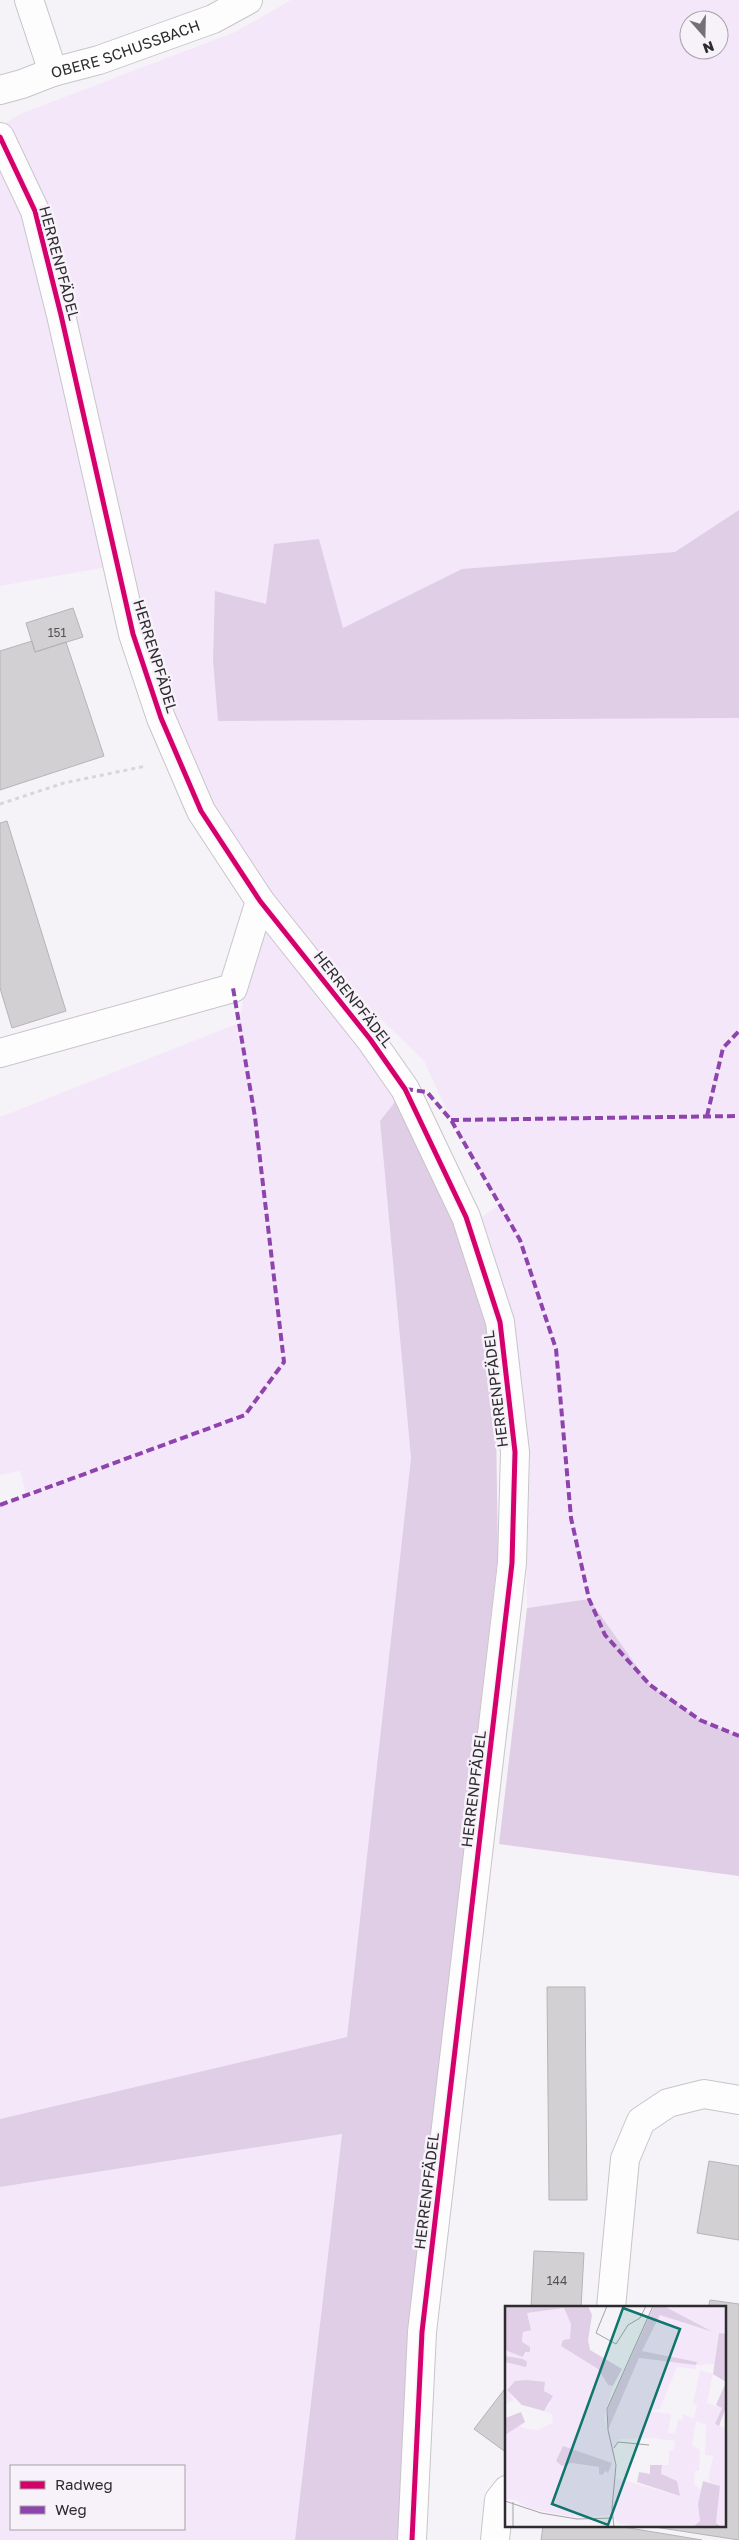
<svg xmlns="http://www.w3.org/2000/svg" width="739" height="2540" font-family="'Golos Text',sans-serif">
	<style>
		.green { fill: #f5e7fa; fill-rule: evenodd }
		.forest { fill: #dfcee5 }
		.building { fill: #d3d0d4; stroke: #b6b3b7 }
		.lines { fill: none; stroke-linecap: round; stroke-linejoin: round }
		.minor-casing { stroke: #c8c5c9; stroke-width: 30 }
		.path { stroke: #d7d7d8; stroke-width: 3; stroke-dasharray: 4 4; stroke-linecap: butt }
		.minor { stroke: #fefdfe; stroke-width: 28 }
		.quiet { stroke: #8e44ad; stroke-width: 4; stroke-dasharray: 8 4; stroke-linecap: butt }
		.cycleway-casing { stroke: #f7f2f9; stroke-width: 8 }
		.cycleway { stroke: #d6006c; stroke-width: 5 }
		.labels { text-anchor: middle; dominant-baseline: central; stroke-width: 5; stroke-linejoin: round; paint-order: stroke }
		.number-label { font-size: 12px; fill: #565458 }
		.street-label { font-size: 15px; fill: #2d2b2e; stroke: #f7f2f9 }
		.inset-road { fill: none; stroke: #a6a3a7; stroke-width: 1 }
		.view { fill: #0f766e; fill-opacity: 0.15; stroke: #0f766e; stroke-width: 2.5 }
		.inset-edge { fill: none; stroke: #2d2b2e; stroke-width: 2.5 }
	</style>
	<rect width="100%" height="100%" fill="#f6f3f8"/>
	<path class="green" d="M291,0H739V1736L700,1720L650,1685L605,1635L589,1599L527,1608L523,1385L512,1311L480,1218L499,1205L506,1216L451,1120L424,1061L264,905L405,1089L380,1121L411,1458L347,2037L0,2119V1505L26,1495L20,1471L0,1475V1117L239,1023L260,901L201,811L118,565L0,586V126L20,114L235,32ZM689,20H719V50H689Z
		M342,2134L295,2540H0V2187ZM11,2466H184V2529H11Z"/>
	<path class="forest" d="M739,510V718L218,721L213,660L215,591L266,604L274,544L319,539L343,628L462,569L675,552Z
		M405,1089L458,1225L488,1333L496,1423L498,1555L433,2115L405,2540H295L342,2134L0,2187V2119L347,2037L411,1458L380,1121Z
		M589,1599L650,1685L700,1720L739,1736V1876L499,1844L527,1608Z"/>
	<path class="building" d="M73,608L83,637L35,652L26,623Z
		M32,641L35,652L66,642L104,756L0,790V651Z
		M7,821L66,1011L12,1028L0,988V823Z
		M547,1987H585L587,2200H549Z
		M709,2161L739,2166V2240L697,2233Z
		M534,2251L584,2253L581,2308H531Z
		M710,2300L739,2304V2540L648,2526H725V2308H708Z
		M507,2386V2453L474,2429Z
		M543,2526H617L702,2540H541Z"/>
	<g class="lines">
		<defs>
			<g id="minor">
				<path d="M29,0L53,72"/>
				<path id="s1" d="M0,90L22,84L53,72L99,60L213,19L248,0"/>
				<path d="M0,137L35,211L61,315L133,634L161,718L201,811L260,901L370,1039L405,1089L466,1217L500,1322L515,1452L512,1563L422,2332L412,2540"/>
				<path d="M0,1053L233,988L260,901"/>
				<path d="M611,2308L625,2159L641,2121L668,2103L704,2094L739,2100"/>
				<path d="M495,2540L499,2500L507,2490"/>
			</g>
		</defs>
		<use href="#minor" class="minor-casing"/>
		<path class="path" d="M0,804L64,783L146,766"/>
		<use href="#minor" class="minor"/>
		<path class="quiet" d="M405,1089L427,1092L451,1120L520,1240L556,1349L571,1518L589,1599L605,1635L650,1685L700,1720L739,1736
			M707,1116L723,1048L739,1031
			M451,1120L739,1116
			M0,1505L245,1415L284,1362L255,1117L233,988"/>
		<defs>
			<path id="cycleway" d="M0,137L35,211L61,315L133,634L161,718L201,811L260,901L370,1039L405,1089L466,1217L500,1322L515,1452L512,1563L422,2332L412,2540"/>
		</defs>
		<use href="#cycleway" class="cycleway-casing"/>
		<use href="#cycleway" class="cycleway"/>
	</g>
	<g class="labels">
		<g class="number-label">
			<text x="57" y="632">151</text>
			<text x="557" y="2280">144</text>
		</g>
		<g class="street-label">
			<text stroke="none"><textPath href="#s1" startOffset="132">OBERE SCHUSSBACH</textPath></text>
			<text transform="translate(60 263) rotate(75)">HERRENPFÄDEL</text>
			<text transform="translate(156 656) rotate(73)">HERRENPFÄDEL</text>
			<text transform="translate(354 999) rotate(52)">HERRENPFÄDEL</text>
			<text transform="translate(495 1389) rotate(-97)">HERRENPFÄDEL</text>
			<text transform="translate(473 1789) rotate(-83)">HERRENPFÄDEL</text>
			<text transform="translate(426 2191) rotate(-83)">HERRENPFÄDEL</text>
		</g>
	</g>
	<g transform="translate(505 2306)">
		<rect width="221" height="221" fill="#f6f3f8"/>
		<path d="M159,0H221V28H214L210,58L191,59V63L172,61L155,103L143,105L166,108L163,127L170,128L173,114L178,113V108L189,113L192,99L188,97L195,64L208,68L202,97L217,102L210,118L221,123V221L211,217L215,180L203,175L208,150L200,149L201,119L191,115L187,139L195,144L194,165H190L189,178L197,185L193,198L195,215L188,221H133L113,217L107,209L74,212L26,203L10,194L0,193V111L18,122L32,124L48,117L47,108L39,105L46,97L39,85L40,76L2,84L9,94L0,98V56L21,61L18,53L0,50V44L19,51L17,37L22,7L60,2L66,18L65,34H58L56,40L93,63L103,79L108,80L99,112L107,138L103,124L134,52L191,59V56L137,45L155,9L208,26ZM146,132L170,135L169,143L164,145V159H157L156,168L175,190L111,172L109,142L114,133Z" fill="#f5e7fa" fill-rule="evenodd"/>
		<path d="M0,0H83L87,9L83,34L85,44L117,63L108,80L103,79L93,63L56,40L58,34L65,33L66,18L59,2L22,7L26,24L18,26L17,36L25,41V46H20L18,51L0,44ZM149,0H159L208,26L155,9L137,45L192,56L191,59L134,52L103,124V102ZM214,27L222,28L221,101L214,120L210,118L217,102L211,99L221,76L208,68ZM0,50L18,53L22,56L21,61L0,56ZM22,74L40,76L39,85L48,90L39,105L17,99L2,84L10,75ZM16,106L20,116L0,129V112ZM58,140L107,157L103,167L100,165L98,169L94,168V161L67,157L57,160L51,155ZM145,159H157L156,168L172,175L175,190L132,176L134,166L145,168ZM198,175L215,180L211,217L217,221H188L195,215L193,198Z" fill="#dfcee5"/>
		<path class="inset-road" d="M102,0L91,27L111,38L123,19L135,12L141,0M109,142L113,136L144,139M0,195L36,207L72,213L108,212M8,221V196M109,221L107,202L111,159L103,124L102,103L148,0"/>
		<path class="view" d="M118,2L175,23L103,219L47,198Z"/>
		<rect width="221" height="221" class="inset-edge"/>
	</g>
	<rect x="10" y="2465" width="175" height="65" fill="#f7f2f9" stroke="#a6a2a8"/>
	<rect x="20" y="2481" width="25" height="8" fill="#d6006c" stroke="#a6a2a8"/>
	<text x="55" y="2490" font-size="15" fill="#2d2b2e">Radweg</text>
	<rect x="20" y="2506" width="25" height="8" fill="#8e44ad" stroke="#a6a2a8"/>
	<text x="55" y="2515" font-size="15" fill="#2d2b2e">Weg</text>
	<g transform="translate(704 35) rotate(160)"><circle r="24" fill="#f7f2f9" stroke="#a6a2a8"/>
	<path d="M0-4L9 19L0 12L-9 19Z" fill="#737175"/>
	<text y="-8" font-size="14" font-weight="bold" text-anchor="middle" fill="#2d2b2e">N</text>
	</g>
</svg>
